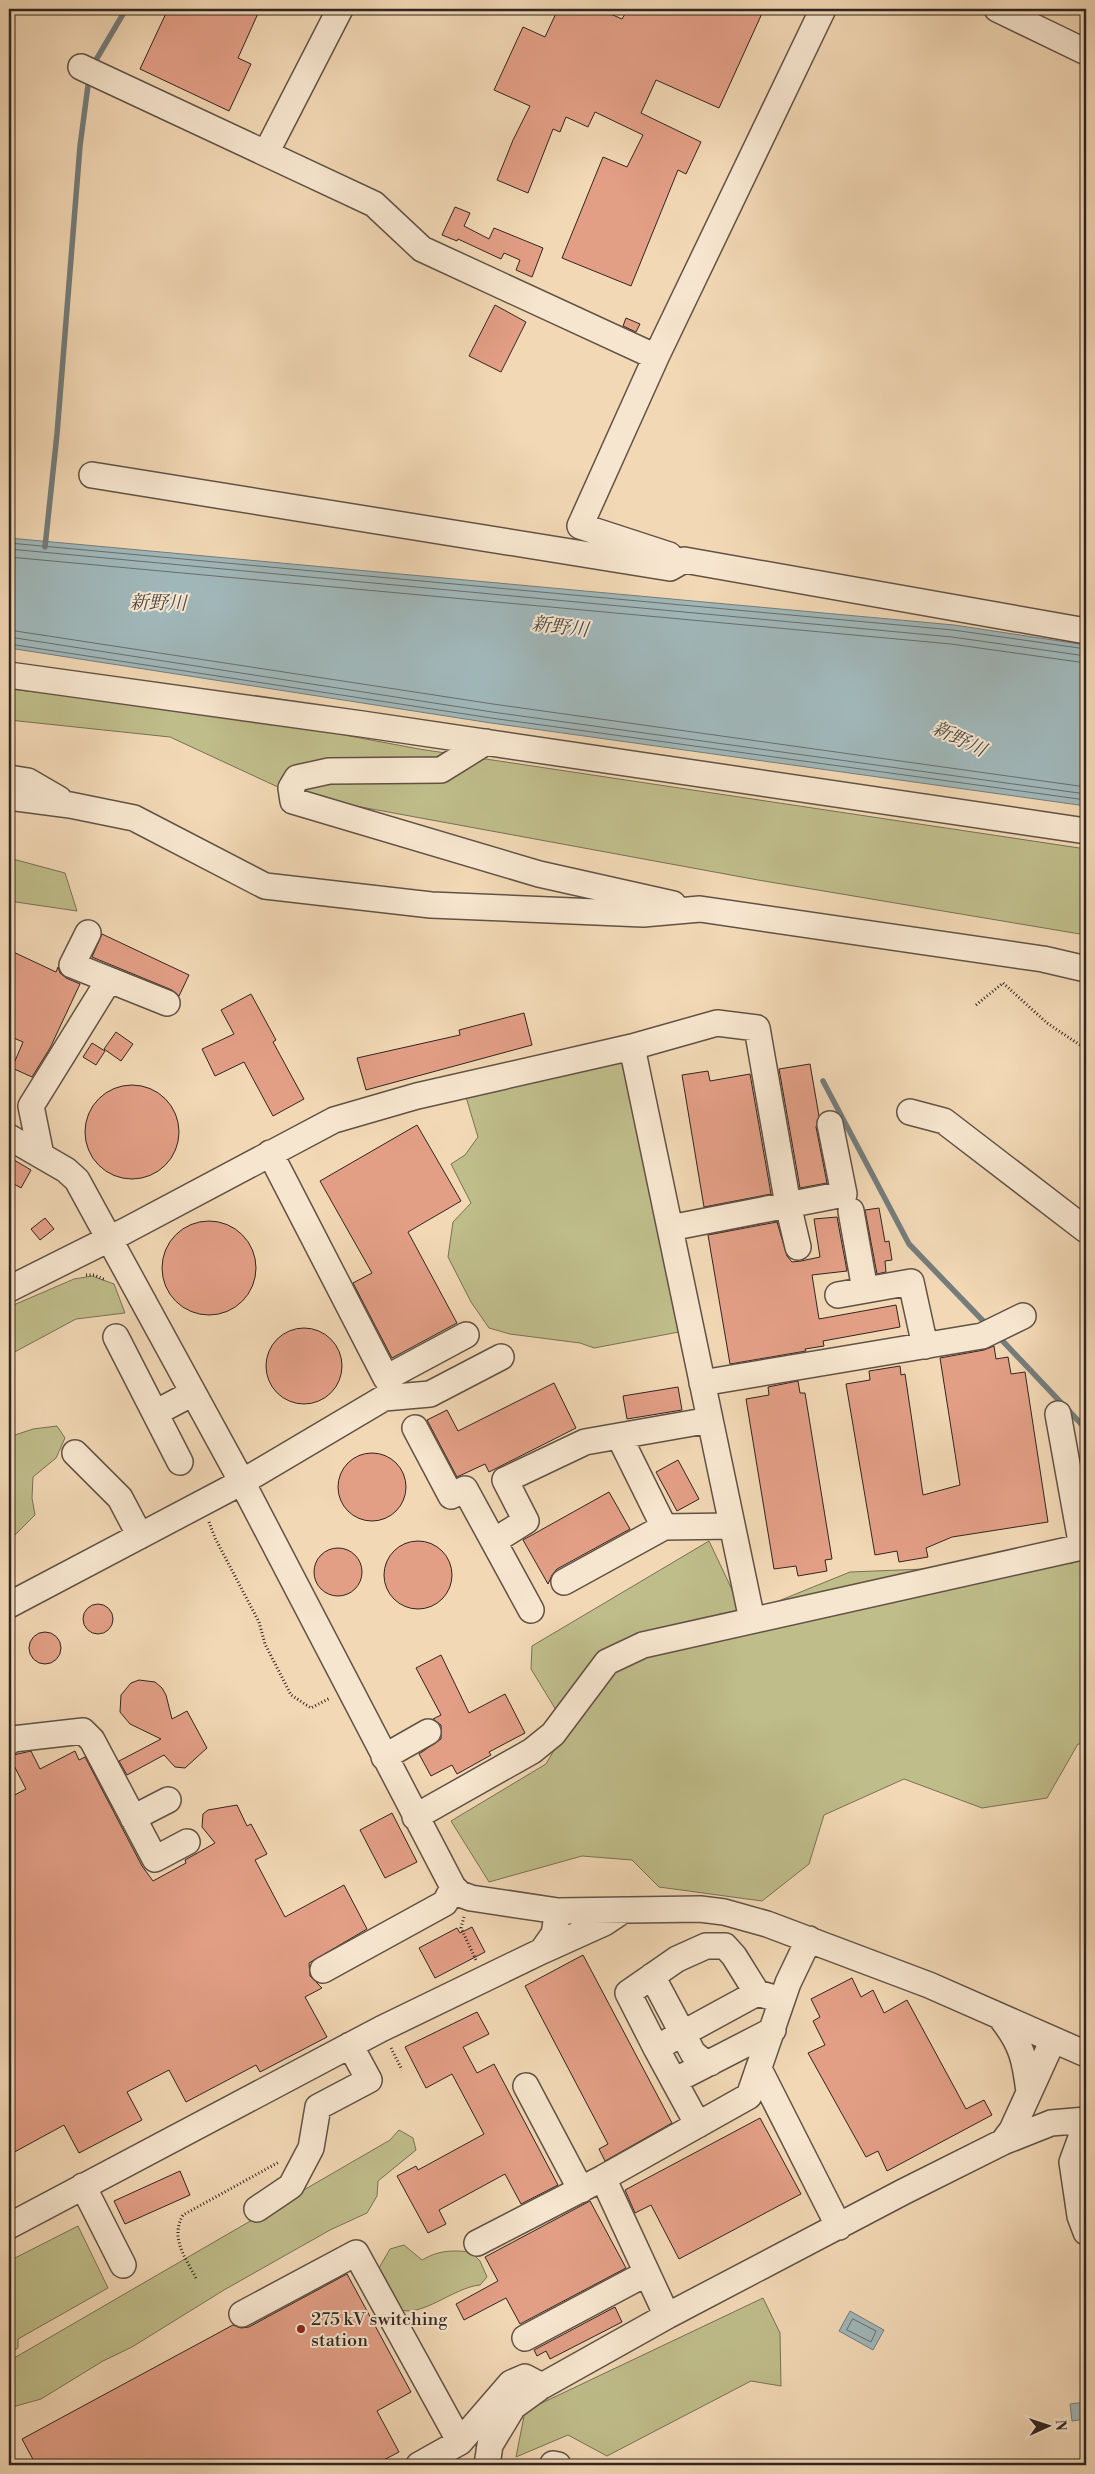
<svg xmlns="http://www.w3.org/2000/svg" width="1095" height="2474" font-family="'Libre Bodoni','Noto Serif JP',serif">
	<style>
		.green { fill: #bfbd8a; stroke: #787155 }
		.water { fill: #a0b7b9; stroke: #747d7c }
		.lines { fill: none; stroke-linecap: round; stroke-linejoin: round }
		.shore { stroke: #686e6c; stroke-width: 1 }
		.stream { stroke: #747d7c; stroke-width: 5.5 }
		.building { fill: #e39f86; stroke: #312520 }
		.minor-casing { stroke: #615245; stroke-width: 28 }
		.path { stroke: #312520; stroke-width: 3; stroke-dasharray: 1 2.5; stroke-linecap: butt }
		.minor { stroke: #f7e6cf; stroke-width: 25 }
		.poi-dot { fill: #8f2418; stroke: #f7e6cf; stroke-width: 2 }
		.labels { text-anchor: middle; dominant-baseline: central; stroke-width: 4; stroke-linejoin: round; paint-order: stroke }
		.poi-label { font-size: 18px; fill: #312520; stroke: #f7e6cf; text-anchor: start }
		.water-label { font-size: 19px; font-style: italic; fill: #4d4a46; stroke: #f7e6cf }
	</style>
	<rect width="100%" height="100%" fill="#f2d8b5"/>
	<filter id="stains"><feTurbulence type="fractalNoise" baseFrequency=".004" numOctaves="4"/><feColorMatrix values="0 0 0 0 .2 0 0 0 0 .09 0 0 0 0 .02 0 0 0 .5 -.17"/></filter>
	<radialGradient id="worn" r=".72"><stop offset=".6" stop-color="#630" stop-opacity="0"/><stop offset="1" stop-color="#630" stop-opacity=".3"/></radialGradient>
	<path class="green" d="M9,689L232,714L419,749L1086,849V935L758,880L312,798L293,794L170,737L9,720Z
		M9,858L65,873L77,911L9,901Z
		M623,1062L679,1332L594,1348L580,1343L510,1334L489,1328L471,1302L448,1257L453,1222L471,1203L451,1164L465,1155L478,1137L466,1097Z
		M92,1276L114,1284L125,1313L76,1319L9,1355V1307L74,1279Z
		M57,1426L65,1438L56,1458L33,1477L32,1498L35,1515L9,1541V1437L33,1429Z
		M709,1541L744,1615L850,1572L1072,1563L1086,1559V1744H1078L1047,1798L982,1808L904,1779L824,1815L809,1864L762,1901L659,1887L632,1860L582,1856L489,1882L451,1821L546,1764L567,1728L531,1669L532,1646Z
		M399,2130L413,2138L416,2150L378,2181L377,2196L367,2213L330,2230L224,2290L132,2347L103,2361L41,2399L9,2408V2361L390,2140Z
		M78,2226L108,2288L18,2339V2348L9,2353V2261Z
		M404,2245L422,2260C439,2250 452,2250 471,2252L480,2261L487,2277L480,2285C454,2287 421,2319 398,2309L379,2268L390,2249Z
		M763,2298L780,2333L781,2386L751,2381L607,2456L568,2435L516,2457L525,2411Z"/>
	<path class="water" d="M9,538L954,625L1086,645V806L491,723L9,648Z
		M850,2311L884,2330L873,2350L839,2331Z
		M1086,2402V2419L1072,2421L1070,2404Z"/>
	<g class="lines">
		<path class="shore" d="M9,543L953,630L1086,649
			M9,549L952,637L1086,656
			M9,557L951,644L1086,663
			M9,630L493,704L1086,787
			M9,637L492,712L1086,794
			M9,644L491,718L1086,800
			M853,2319L876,2331L871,2342L847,2330Z"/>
		<path class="stream" d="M93,65L126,9
			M45,547L57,434L80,146L89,78
			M823,1081L909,1244L988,1326
			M997,1335L1086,1429"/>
	</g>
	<path class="building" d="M168,9H260L238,58L251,64L229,111L140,69Z
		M558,9H599L622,19L628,9H764L719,108L656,80L641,113L701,142L686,174L678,170L631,286L562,258L603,157L627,167L643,135L595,112L588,127L566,117L560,132L553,129L528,193L497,180L513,140L530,106L494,90L523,27L545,37Z
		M455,207L470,213L464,226L489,239L494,228L543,248L532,277L516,270L520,260L504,253L501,259L458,239L457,241L442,235Z
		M495,305L526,322L501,372L469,356Z
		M626,318L640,324L636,332L623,326Z
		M102,934L189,975L179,996L172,990L92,957Z
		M9,950L56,972L58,967L60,973L66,978L80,984L50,1048L32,1077L12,1068L23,1042L9,1036Z
		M251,994L276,1040L273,1042L304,1099L273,1116L244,1062L215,1076L202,1049L234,1034L221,1010Z
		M524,1013L532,1045L366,1090L357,1058L460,1035L459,1030Z
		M116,1032L133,1044L121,1061L104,1049Z
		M92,1043L105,1051L96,1065L83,1057Z
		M810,1064L819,1116L816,1127L827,1183L800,1188L779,1069Z
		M708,1071L710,1081L750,1074L771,1194L704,1207L682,1075Z
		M85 1132a47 47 0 1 1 94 0a47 47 0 1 1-94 0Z
		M417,1125L461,1201L408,1232L457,1323L392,1358L353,1283L372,1273L320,1181Z
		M9,1157L31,1170L21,1188L9,1181Z
		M879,1208L885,1242L889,1241L892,1260L885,1261L886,1272L877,1274L865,1210Z
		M837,1217L847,1271L812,1275L819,1319L896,1305L900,1327L823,1341L824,1346L805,1349L806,1351L730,1364L708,1235L777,1222L787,1256L792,1262L801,1261L820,1257L814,1219Z
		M45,1218L54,1229L40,1240L31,1229Z
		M162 1268a47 47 0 1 1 94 0a47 47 0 1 1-94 0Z
		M266 1366a38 38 0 1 1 76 0a38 38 0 1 1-76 0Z
		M994,1346L996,1359L1008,1357L1011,1374L1025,1372L1048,1522L952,1537L926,1548L928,1557L899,1562L897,1551L875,1555L846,1384L870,1380L869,1371L900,1366L901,1375L905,1374L923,1495L960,1485L940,1358L984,1350Z
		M798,1381L800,1393H805L832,1559L825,1560L827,1571L798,1576L796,1566L774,1569L746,1399L769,1395L768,1387Z
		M554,1383L576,1428L489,1472L485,1464L457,1477L427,1420L447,1410L458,1431Z
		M678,1387L682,1410L627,1419L623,1396Z
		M338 1487a34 34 0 1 1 68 0a34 34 0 1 1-68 0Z
		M678,1460L699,1499L677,1511L656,1472Z
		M609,1492L630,1529L557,1569L552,1575L548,1584L523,1540Z
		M384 1575a34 34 0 1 1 68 0a34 34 0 1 1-68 0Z
		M314 1572a24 24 0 1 1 48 0a24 24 0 1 1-48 0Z
		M83 1619a15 15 0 1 1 30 0a15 15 0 1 1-30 0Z
		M29 1648a16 16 0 1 1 32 0a16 16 0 1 1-32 0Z
		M441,1655L469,1713L505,1694L525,1733L489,1752L491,1755L457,1774L452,1765L431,1776L419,1754L441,1739V1725L433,1719L441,1715L416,1668Z
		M139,1680L155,1682L162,1688L166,1695L172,1719L187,1711L207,1748L185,1768L175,1767L164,1755L127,1775L119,1761L161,1739L130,1724L120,1712L121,1695L131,1683Z
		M31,1751L40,1769L75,1751L79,1760L85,1757L142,1866L153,1881L186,1863L185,1860L215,1843L202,1827L203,1814L208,1810L237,1805L247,1826L251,1824L267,1854L255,1860L285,1917L344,1885L367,1929L309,1963L310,1976L322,1988L305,1997L327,2037L260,2072L256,2065L186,2102L169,2070L127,2092L142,2120L79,2153L64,2125L9,2155V1798L26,1789L9,1756Z
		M392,1813L417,1862L385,1878L360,1830Z
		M472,1927L485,1952L435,1978L419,1948L457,1928L460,1933Z
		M583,1955L672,2123L605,2161L599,2149L608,2144L525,1986Z
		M852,1978L861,1997L873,1990L884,2013L907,2000L966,2109L984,2100L992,2115L887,2171L878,2151L866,2157L808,2053L825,2045L813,2021L820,2017L811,1999Z
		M477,2012L489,2034L463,2047L477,2073L494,2064L558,2185L521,2204L505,2174L439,2210L446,2224L428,2233L397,2176L416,2166L418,2170L484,2134L452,2074L426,2088L405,2047Z
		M760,2118L801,2194L679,2259L651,2205L635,2213L625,2190Z
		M180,2171L190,2195L125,2224L114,2201Z
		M590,2201L626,2268L520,2324L506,2298L464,2320L456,2304L498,2281L485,2257Z
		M347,2274L411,2392L377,2411L399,2452L374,2465H36L22,2439L233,2325L241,2328L249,2327Z
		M615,2307L622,2322L550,2359L546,2351L537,2356L534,2350Z"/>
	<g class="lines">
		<defs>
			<path id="minor" d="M997,9L1086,52
				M81,67L374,204L422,249L656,357
				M266,153L340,9
				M92,475L670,568L684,560L1086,631
				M669,555L580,526L656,357L823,9
				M9,675L362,724L1086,831
				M486,742L441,770L329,771L297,778L291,788L293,801L539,874L673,904
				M9,778L28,781L59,799
				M9,797L70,805L134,818L265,886L431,905L643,914L700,909L1043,959L1086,969
				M88,933L72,965L167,1003
				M632,1047L752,1620
				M910,1112L944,1121L1086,1230
				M9,1137L66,1170L77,1180L242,1482L453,1887L460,1894L471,1898L558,1911L700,1909L724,1912L767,1924L929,1985L1086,2054
				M270,1153L386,1378L466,1335
				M41,1155L31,1106L109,980
				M851,1211L865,1290
				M670,1228L844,1194L830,1124
				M9,1289L125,1231L334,1120L417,1096L632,1047L717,1023L757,1028L788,1205L798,1247
				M838,1295L911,1282L925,1346
				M116,1337L180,1462
				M702,1383L982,1336L1023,1316
				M155,1413L193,1393
				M1058,1414L1082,1547
				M415,1428L451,1496L465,1489L531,1610
				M619,1436L664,1527L732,1526
				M75,1453L120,1498L140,1536
				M494,1541L526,1521L505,1480L585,1442L710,1420
				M564,1582L664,1527
				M9,1605L242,1482L384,1398L430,1394L501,1357
				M9,1742L13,1739L83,1731L92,1740L155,1859L187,1842
				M384,1757L428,1732
				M415,1817L532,1751L553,1734L607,1662L643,1645L1086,1546
				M133,1818L168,1800
				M542,1951L604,1923L622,1911
				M323,1970L445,1903L453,1887
				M652,1976L693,2053L700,2059L710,2063
				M1001,2018C1022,2044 1025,2060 1029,2092
				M773,2030L674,2081L656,2048L757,1993L782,2000
				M656,2048L628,1993L677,1959L706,1946H725L734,1956L757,1993
				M759,2069L839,2227
				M674,2081L698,2125
				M526,2086L581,2190
				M1086,2124L1072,2162L1080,2216L1086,2232
				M1003,2142L1012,2130L1053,2040
				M603,2178L667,2316
				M83,2186L123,2265
				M257,2209L291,2186L311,2148L318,2107L369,2080L350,2045
				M9,2226L381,2029L542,1951L554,1934L558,1911
				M477,2243L603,2178L749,2096L788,1983L809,1939
				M242,2314L356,2253L460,2442
				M525,2338L647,2273
				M553,2464L558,2465
				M419,2465L460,2442L511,2383L525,2377L542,2386
				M487,2465L490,2445L513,2407L542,2386L667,2316L903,2192L1003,2142L1051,2123L1086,2120"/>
		</defs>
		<use href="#minor" class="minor-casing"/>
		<path class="path" d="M976,1005L1003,983L1047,1023L1080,1045L1086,1052
			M86,1275H94L106,1280
			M209,1522L215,1538L259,1622L265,1644L291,1695L311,1708L330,1698
			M464,1917L461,1928L476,1960
			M391,2048L402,2070
			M196,2278C185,2257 170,2238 183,2215L279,2162"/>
		<use href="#minor" class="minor"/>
	</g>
	<circle class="poi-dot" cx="301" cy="2329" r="5"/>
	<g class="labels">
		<g class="poi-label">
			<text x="311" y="2319">275 kV switching<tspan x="311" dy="21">station</tspan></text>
		</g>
		<g class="water-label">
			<text transform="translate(158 603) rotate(1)">新野川</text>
			<text transform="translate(560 627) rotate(7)">新野川</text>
			<text transform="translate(959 739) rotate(26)">新野川</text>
		</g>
	</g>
	<rect width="1095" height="2474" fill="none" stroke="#f2d8b5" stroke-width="30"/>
	<rect x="10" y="10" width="1075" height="2454" fill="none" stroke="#312520" stroke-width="2.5"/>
	<rect x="15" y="15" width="1065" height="2444" fill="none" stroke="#312520"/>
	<g transform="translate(1048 2426) rotate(87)" stroke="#f7e6cf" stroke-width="4" paint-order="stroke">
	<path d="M0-4L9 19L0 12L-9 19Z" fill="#312520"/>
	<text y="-8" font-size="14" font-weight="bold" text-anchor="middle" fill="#312520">N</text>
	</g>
	<rect width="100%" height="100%" filter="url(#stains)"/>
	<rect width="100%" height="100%" fill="url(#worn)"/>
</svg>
